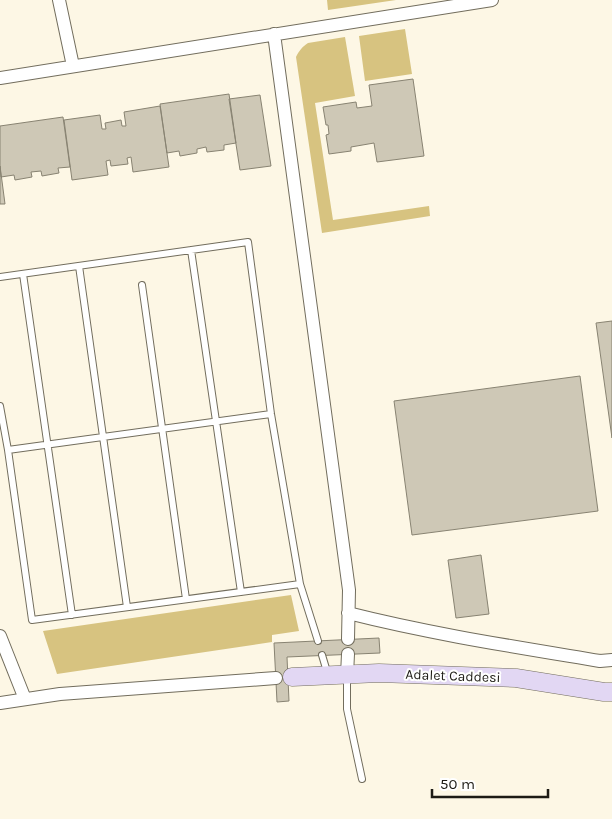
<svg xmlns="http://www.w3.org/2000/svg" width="612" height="819" font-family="Karla,sans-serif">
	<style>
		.green { fill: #d7c380 }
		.building { fill: #cec8b6; stroke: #888372 }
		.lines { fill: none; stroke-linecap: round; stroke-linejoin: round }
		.lane-casing { stroke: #726d5d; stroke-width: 8 }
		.street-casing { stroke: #726d5d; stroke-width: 14 }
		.secondary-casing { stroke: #726d5d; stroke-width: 19 }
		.lane { stroke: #fff; stroke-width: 6 }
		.street { stroke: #fff; stroke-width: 12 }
		.secondary { stroke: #e2d7f3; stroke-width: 18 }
		.labels { text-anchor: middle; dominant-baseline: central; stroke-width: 4; stroke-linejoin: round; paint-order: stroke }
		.street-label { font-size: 14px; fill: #1d1b15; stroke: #fff }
	</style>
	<rect width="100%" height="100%" fill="#fdf7e5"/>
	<path class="green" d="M327,0H396L328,10Z
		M405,29L412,74L365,81L359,36Z
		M345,37L355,96L315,103L333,220L429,206L430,216L322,233L296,57C299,51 302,47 308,43Z
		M291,595L299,631L272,635V642L57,674L43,631Z"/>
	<path class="building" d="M413,79L424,156L377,162L374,143L351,147V151L329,154L326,135L329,134L328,125H326L323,107L356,102L357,108L372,106L369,85Z
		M229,94L236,143L224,145V150L207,152L206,147L197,149V153L180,156L179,151L167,153L160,104Z
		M260,95L271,166L240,170L229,99Z
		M160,106L169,167L133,172L131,157L127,158L128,164L111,166L110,160L106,161L108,175L72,180L64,120L100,115L102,129H106L105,123L121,120L122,126H126L124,112Z
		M63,117L70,167L58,168L59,173L42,176L41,171L31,172L32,177L15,180L14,175L1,177L0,166V126Z
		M0,166L5,204H0Z
		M612,321V438L596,323Z
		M580,376L598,511L412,535L394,401Z
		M481,555L489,614L456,618L448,560Z
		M379,638L380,653L287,657L289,701L277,702L274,643Z"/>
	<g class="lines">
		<defs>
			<path id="lane" d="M191,250L241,592
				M79,266L127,607
				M23,274L72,615
				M0,277L248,242L271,414L300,584L318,641
				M142,285L186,599
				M0,406L8,450L32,620L300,584
				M8,450L271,414
				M322,655L328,675
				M347,676V709L362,779"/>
			<path id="street" d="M59,0L73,66
				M274,34L349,590L348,639
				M0,78L492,0
				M348,613C431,634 516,647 600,661L612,660
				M0,636L25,699
				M347,675L348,654
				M0,703L60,694L276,678"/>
			<path id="secondary" d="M292,677L379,673L516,678L604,692H612"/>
		</defs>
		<use href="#lane" class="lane-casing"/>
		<use href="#street" class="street-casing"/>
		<use href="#secondary" class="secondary-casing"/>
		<use href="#lane" class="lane"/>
		<use href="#street" class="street"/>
		<use href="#secondary" class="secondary"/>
	</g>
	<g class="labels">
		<g class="street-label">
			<text transform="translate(453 676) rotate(2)">Adalet Caddesi</text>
		</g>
	</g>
	<path d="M432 789v8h116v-8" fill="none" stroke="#1d1b15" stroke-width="2.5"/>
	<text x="440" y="789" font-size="15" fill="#1d1b15" stroke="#ffffff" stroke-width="4" paint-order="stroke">50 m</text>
</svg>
